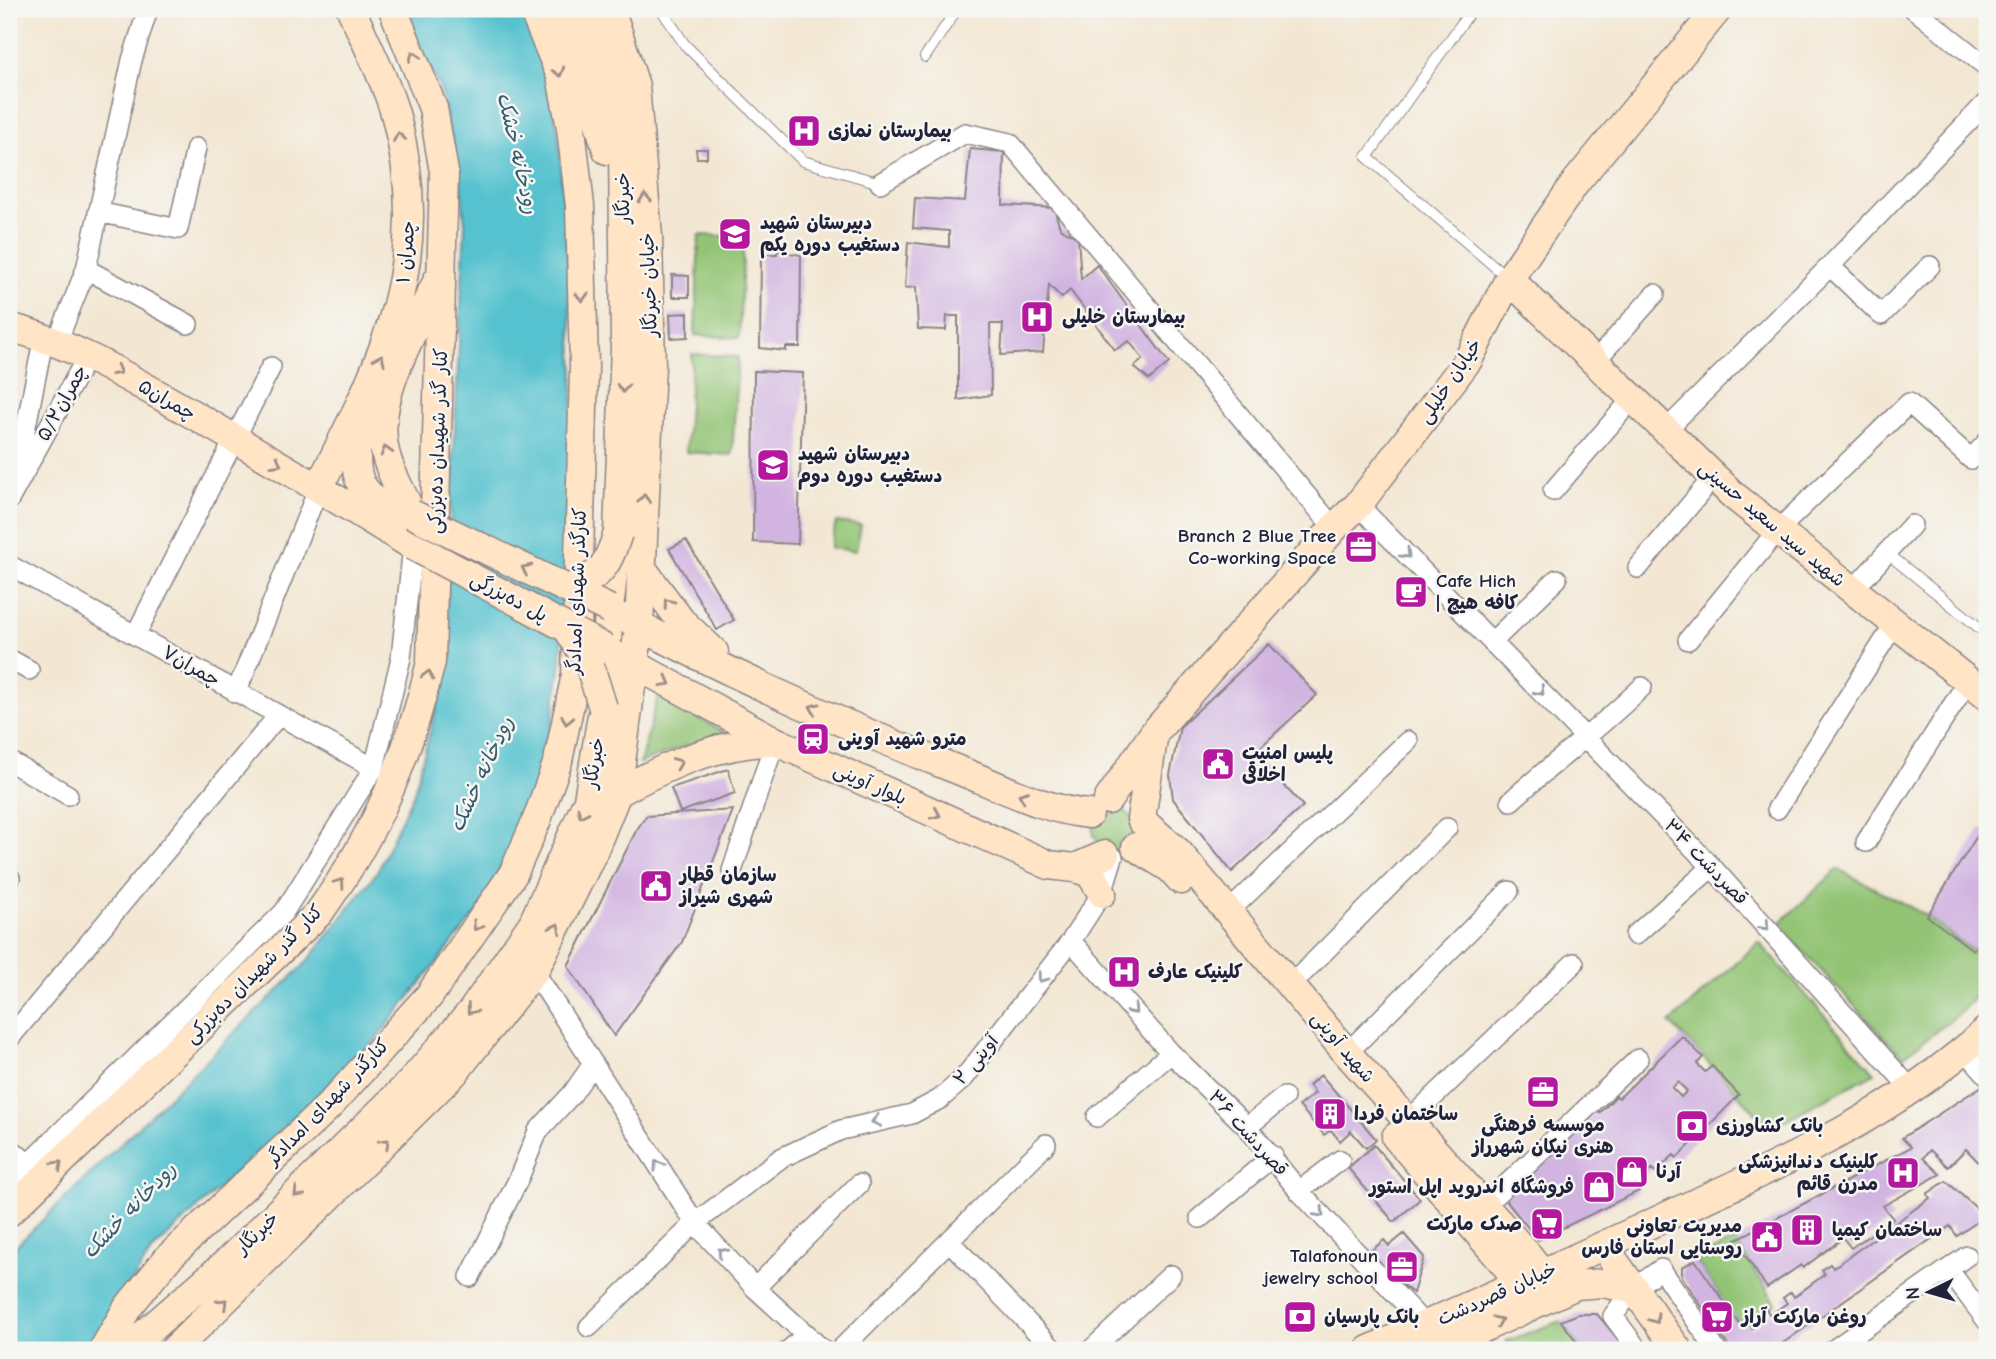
<svg xmlns="http://www.w3.org/2000/svg" width="1996" height="1359" font-family="'Comic Neue','Playpen Sans Arabic',sans-serif">
	<style>
		.green { fill: #93c474; stroke: #5a7358; stroke-width: 2 }
		.water { fill: #56c2cf; stroke: #3c7285; stroke-width: 2 }
		.building { fill: #d2b4e1; fill-rule: evenodd }
		.lines { fill: none; stroke-linecap: round; stroke-linejoin: round }
		.lane-casing { stroke: #8a8487; stroke-width: 12 }
		.street-casing { stroke: #8a8487; stroke-width: 22 }
		.secondary-casing { stroke: #8a8487; stroke-width: 31 }
		.lane { stroke: #fff; stroke-width: 10 }
		.street { stroke: #fff; stroke-width: 19 }
		.secondary { stroke: #ffe4c6; stroke-width: 28 }
		.secondary-bridge-casing { stroke: #8a8487; stroke-width: 31; stroke-linecap: butt }
		.secondary-bridge { stroke: #ffe4c6; stroke-width: 28 }
		.oneway { stroke: #9c8d87 }
		.oneway2 { stroke: #9c9ca7 }
		.labels { text-anchor: middle; dominant-baseline: central; stroke-width: 5; stroke-linejoin: round; paint-order: stroke }
		.poi-label { font-size: 19px; font-weight: bold; fill: #22223b; stroke: #f6f6f2; text-anchor: start }
		.street-label { font-size: 19px; fill: #22223b; stroke: #f6f6f2 }
		.water-label { font-size: 21px; font-style: italic; fill: #345a6f; stroke: #f6f6f2 }
	</style>
	<rect width="100%" height="100%" fill="#f6f6f2"/>
	<filter id="ink" filterUnits="userSpaceOnUse"><feTurbulence type="fractalNoise" baseFrequency=".0143" numOctaves="2"/><feDisplacementMap in="SourceGraphic" scale="14" xChannelSelector="R" yChannelSelector="G"/><feConvolveMatrix kernelMatrix="1 2 1 2 8 2 1 2 1" color-interpolation-filters="sRGB"/></filter>
	<filter id="wash" filterUnits="userSpaceOnUse"><feTurbulence type="fractalNoise" baseFrequency=".00686" numOctaves="4" result="noise"/><feDisplacementMap in="SourceGraphic" scale="28" xChannelSelector="R" yChannelSelector="G"/><feGaussianBlur stdDeviation="1.57" result="paint"/><feColorMatrix in="noise" values="0 0 0 0 0 0 0 0 0 0 0 0 0 0 0 0 0 1.4 0 .05"/><feComposite in="paint" operator="in"/></filter>
	<g filter="url(#wash)">
		<rect width="100%" height="100%" fill="#f3e7d3"/>
		<path class="green" d="M699,235L744,237L739,338L695,335Z
			M692,354L738,357L732,455L686,452Z
			M836,522L861,525L856,551L830,548Z
			M658,696L725,732L640,763Z
			M1093 829a21 21 0 1 1 42 0a21 21 0 1 1-42 0Z
			M1838,869L1927,916L1987,961V984L1961,1012L1903,1057L1778,925Z
			M1759,942L1875,1073L1770,1128L1670,1023Z
			M1735,1240L1776,1303L1741,1326L1695,1260Z
			M1561,1321L1583,1350H1513L1506,1341Z"/>
		<path class="water" d="M403,9H522L545,52L559,139L574,369L561,662L548,755L519,830L478,911L373,1043L151,1252L88,1350H9V1253L307,962L377,872L414,792L442,686L465,225L461,184L441,91Z"/>
		<g id="blocks">
			<path class="building" d="M696,149H707V158H697Z
				M970,149L1004,152L1003,205L1054,208L1060,228L1078,238L1081,279L1097,265L1169,363L1149,380L1134,367L1143,359L1129,341L1115,350L1070,290L1062,298L1049,285L1043,352L1001,355L1003,324H990L991,395L958,400V316H947L946,330L918,329L916,287L905,288L908,242L949,247V231L913,228L915,198L965,201Z
				M777,251L801,255L800,347H786V351L760,348L761,254H777Z
				M672,275L689,276V297H672Z
				M688,313V337L671,338L670,314Z
				M754,371L803,373L798,544L753,542Z
				M686,540L734,620L717,630L669,549Z
				M1269,644L1317,695L1254,753L1303,806L1232,872L1173,799L1170,775L1180,727Z
				M728,769L735,793L680,812L671,788Z
				M733,810L682,942L614,1036L568,966L636,831L646,816Z
				M1982,828L1987,832V931L1973,950L1927,916Z
				M1682,1036L1703,1057L1697,1064L1705,1072L1712,1066L1739,1095L1677,1158L1674,1155L1655,1172L1652,1169L1634,1186L1639,1191L1538,1240L1503,1197L1597,1110L1600,1113L1616,1096L1619,1098ZM1678,1082L1687,1091L1681,1097L1672,1088Z
				M1321,1075L1376,1139L1366,1148L1351,1131L1340,1141L1331,1130L1324,1135L1299,1106L1315,1093L1309,1085Z
				M1982,1086L1987,1091V1171L1966,1149L1948,1167L1930,1150L1923,1158L1940,1174L1883,1206L1893,1219L1851,1248L1843,1238L1803,1268L1801,1265L1767,1288L1735,1240L1911,1147L1902,1138Z
				M1374,1145L1420,1199L1394,1222L1348,1168Z
				M1946,1181L1985,1216L1957,1236L1950,1226L1773,1350H1731L1682,1277V1267L1695,1260L1741,1326L1748,1322L1752,1328L1763,1320L1759,1315L1766,1309L1770,1315L1787,1303L1783,1298L1791,1292L1794,1297L1825,1274L1822,1270L1830,1264L1833,1268L1858,1250L1930,1198L1927,1194Z
				M1404,1234L1424,1257L1413,1293L1392,1277L1371,1251L1384,1240L1389,1246Z
				M1578,1314H1597L1627,1350H1583L1561,1321Z"/>
		</g>
	</g>
	<g filter="url(#ink)">
		<use href="#blocks" fill-opacity="0" stroke="#8a8487" stroke-width="2"/>
		<g class="lines">
			<defs>
				<path id="lane" d="M661,9L685,45L803,161L880,183
					M1472,9L1367,157L1508,278
					M925,57L957,9
					M1887,553L1987,634"/>
				<path id="street" d="M1914,9L1987,67
					M880,183L965,133L1010,143L1334,528
					M98,212L178,229L196,148
					M1830,266L1881,315L1930,266
					M86,269L188,324
					M57,342L86,269L132,60L148,9
					M1595,361L1655,294
					M1666,430L1830,266L1987,102
					M16,476L44,336
					M1553,491L1633,398
					M9,500L88,355
					M1358,505L1712,867L1912,1090
					M9,565L374,768
					M1638,568L1714,476
					M1852,591L1912,525
					M136,634L271,367
					M1494,640L1557,579
					M1688,640L1778,530L1909,403L1971,459L1987,442
					M9,659L29,670
					M236,693L319,487
					M9,761L68,795
					M1511,801C1554,762 1600,728 1642,687
					M1777,809L1894,625
					M1866,842L1968,681
					M732,871L775,741
					M9,877L10,878
					M1229,911L1408,741
					M1635,935L1712,867
					M1071,941L1171,1053L1247,1127L1299,1191L1425,1325
					M534,971L695,1223L755,1288L823,1350
					M1291,985L1447,828
					M9,1039L278,716
					M1965,1050L1987,1075
					M1347,1053L1509,891
					M1097,1117L1171,1053
					M1407,1122L1574,963
					M1247,1127L1284,1097
					M9,1147L28,1164
					M9,1183L284,912L374,768L401,658L413,546
					M1299,1191L1340,1160
					M1484,1206L1638,1059
					M1200,1218L1273,1156
					M949,1241L1054,1350
					M1948,1269L1987,1321
					M470,1277L518,1180L538,1131L572,1094L593,1064
					M755,1288L859,1184
					M589,1327L695,1223L781,1158L841,1130L912,1114L940,1099L964,1078L1071,941L1102,893L1113,857
					M789,1350L807,1334
					M840,1350L1046,1144
					M1091,1350L1171,1275
					M1638,1350L1613,1316L1633,1289L1661,1269L1716,1350
					M1833,1350L1967,1256"/>
				<path id="secondary" d="M553,9L587,84L607,150
					M1509,279L1734,496L1987,696
					M9,327C74,344 129,378 187,411C263,455 338,499 413,546
					M359,417C356,461 346,494 396,509
					M319,487C383,361 434,263 396,117C386,81 366,43 351,9
					M412,514C401,491 385,465 383,439C377,389 418,324 438,279
					M641,567L681,621L714,652
					M625,618C733,676 849,727 963,772C1004,788 1045,810 1089,814
					M621,657L775,741L1049,865L1075,868L1105,855
					M617,793C667,765 717,743 775,741
					M1108,800L1154,733L1334,528L1358,505L1468,360L1509,279L1576,182L1718,9
					M1141,819L1153,739
					M1142,821L1178,852L1347,1053L1527,1254L1543,1274L1545,1299
					M1136,847L1171,869L1181,880
					M1075,868L1090,873L1102,893
					M1396,1137L1521,1283L1534,1292
					M9,1212L319,913C378,830 407,760 431,662L444,172L433,108L393,9
					M1604,1247L1678,1350
					M103,1350L128,1307L168,1258L329,1106L429,996L513,874L536,822L558,761L576,674L584,368L580,206L571,128L561,76L533,9
					M126,1350L225,1264L410,1083L472,1011L533,923L588,800L603,708L609,609L618,533L625,345L623,145L612,92L590,29L579,9
					M174,1350L454,1073L534,971L593,852L617,793L639,626L651,365L648,236L635,86L615,23L606,9
					M1369,1350C1473,1304 1576,1259 1678,1211C1787,1162 1898,1111 1987,1030
					M1436,1350L1576,1285L1603,1283L1633,1289"/>
			</defs>
			<use href="#lane" class="lane-casing"/>
			<use href="#street" class="street-casing"/>
			<use href="#secondary" class="secondary-casing"/>
			<use href="#lane" class="lane"/>
			<use href="#street" class="street"/>
			<use href="#secondary" class="secondary"/>
			<defs>
				<path id="secondary-bridge" d="M412,514L609,609
					M413,546L606,649
					M568,589C602,574 606,569 618,533
					M569,631L589,663L603,708"/>
			</defs>
			<use href="#secondary-bridge" class="secondary-bridge-casing"/>
			<use href="#secondary-bridge" class="secondary-bridge"/>
		</g>
		<defs><path id="oneway-chevron" d="M-2-3.5L2.5 0L-2 3.5" fill="none" stroke-width="1.6" stroke-linecap="round" stroke-linejoin="round" transform="scale(1.75)"/></defs>
		<g class="oneway">
			<use href="#oneway-chevron" transform="translate(414 56) rotate(-110)"/>
			<use href="#oneway-chevron" transform="translate(559 72) rotate(73)"/>
			<use href="#oneway-chevron" transform="translate(399 137) rotate(-99)"/>
			<use href="#oneway-chevron" transform="translate(645 198) rotate(-94)"/>
			<use href="#oneway-chevron" transform="translate(582 297) rotate(89)"/>
			<use href="#oneway-chevron" transform="translate(380 359) rotate(-67)"/>
			<use href="#oneway-chevron" transform="translate(117 371) rotate(30)"/>
			<use href="#oneway-chevron" transform="translate(623 388) rotate(92)"/>
			<use href="#oneway-chevron" transform="translate(386 451) rotate(-106)"/>
			<use href="#oneway-chevron" transform="translate(277 463) rotate(30)"/>
			<use href="#oneway-chevron" transform="translate(644 499) rotate(-87)"/>
			<use href="#oneway-chevron" transform="translate(526 569) rotate(-154)"/>
			<use href="#oneway-chevron" transform="translate(668 603) rotate(-127)"/>
			<use href="#oneway-chevron" transform="translate(428 675) rotate(-76)"/>
			<use href="#oneway-chevron" transform="translate(666 682) rotate(29)"/>
			<use href="#oneway-chevron" transform="translate(814 708) rotate(-156)"/>
			<use href="#oneway-chevron" transform="translate(567 720) rotate(102)"/>
			<use href="#oneway-chevron" transform="translate(678 763) rotate(-22)"/>
			<use href="#oneway-chevron" transform="translate(1023 796) rotate(-158)"/>
			<use href="#oneway-chevron" transform="translate(582 813) rotate(115)"/>
			<use href="#oneway-chevron" transform="translate(936 814) rotate(24)"/>
			<use href="#oneway-chevron" transform="translate(340 883) rotate(-54)"/>
			<use href="#oneway-chevron" transform="translate(477 926) rotate(124)"/>
			<use href="#oneway-chevron" transform="translate(556 928) rotate(-64)"/>
			<use href="#oneway-chevron" transform="translate(471 1010) rotate(128)"/>
			<use href="#oneway-chevron" transform="translate(385 1143) rotate(-45)"/>
			<use href="#oneway-chevron" transform="translate(58 1165) rotate(-44)"/>
			<use href="#oneway-chevron" transform="translate(298 1193) rotate(136)"/>
			<use href="#oneway-chevron" transform="translate(223 1303) rotate(-44)"/>
			<use href="#oneway-chevron" transform="translate(1655 1319) rotate(54)"/>
			<use href="#oneway-chevron" transform="translate(1498 1321) rotate(-25)"/>
		</g>
		<g class="oneway2">
			<use href="#oneway-chevron" transform="translate(1406 554) rotate(45)"/>
			<use href="#oneway-chevron" transform="translate(1540 691) rotate(48)"/>
			<use href="#oneway-chevron" transform="translate(1765 926) rotate(48)"/>
			<use href="#oneway-chevron" transform="translate(1042 978) rotate(128)"/>
			<use href="#oneway-chevron" transform="translate(1133 1010) rotate(48)"/>
			<use href="#oneway-chevron" transform="translate(876 1121) rotate(168)"/>
			<use href="#oneway-chevron" transform="translate(658 1165) rotate(-123)"/>
			<use href="#oneway-chevron" transform="translate(1320 1213) rotate(47)"/>
			<use href="#oneway-chevron" transform="translate(722 1252) rotate(-133)"/>
		</g>
	</g>
	<defs>
		<symbol id="hospital-square" viewBox="-11 -11 22 22"><rect x="-9" y="-9" width="18" height="18" rx="4" fill="#b5179e" stroke="#f6f6f2"/><path d="M-5-5h3v3.5h4V-5h3V5h-3V1.5h-4V5h-3Z" fill="#fff"/></symbol>
		<symbol id="school-square" viewBox="-11 -11 22 22"><rect x="-9" y="-9" width="18" height="18" rx="4" fill="#b5179e" stroke="#f6f6f2"/><path d="M0-5L7-2L0 1L-7-2ZM-4 1L0 2.5L4 1V4Q0 6-4 4Z" fill="#fff"/></symbol>
		<symbol id="office-square" viewBox="-11 -11 22 22"><rect x="-9" y="-9" width="18" height="18" rx="4" fill="#b5179e" stroke="#f6f6f2"/><path d="M-6-3h4V-5.5h4V-3h4V5H-6ZM-1-4.5V-3h2v-1.5ZM-6 0V1H6V0Z" fill="#fff"/></symbol>
		<symbol id="cafe-square" viewBox="-11 -11 22 22"><rect x="-9" y="-9" width="18" height="18" rx="4" fill="#b5179e" stroke="#f6f6f2"/><path d="M-5.5-4.5H6V0H3Q3 3.5 0 3.5H-2.5Q-5.5 3.5-5.5 0ZM3-3.2v2h1.7v-2ZM-6 4.5H4V6H-6Z" fill="#fff"/></symbol>
		<symbol id="station-square" viewBox="-11 -11 22 22"><rect x="-9" y="-9" width="18" height="18" rx="4" fill="#b5179e" stroke="#f6f6f2"/><path d="M-3-6H3Q5-6 5-4V2Q5 4 3 4L4.5 6H3L1.5 4h-3L-3 6H-4.5L-3 4Q-5 4-5 2V-4Q-5-6-3-6ZM-3.5-4v3h7v-3ZM-3.5 1v1.5H-2V1ZM2 1v1.5H3.5V1Z" fill="#fff"/></symbol>
		<symbol id="civic-square" viewBox="-11 -11 22 22"><rect x="-9" y="-9" width="18" height="18" rx="4" fill="#b5179e" stroke="#f6f6f2"/><path d="M-.6-6.5H3V-4.5H.6V-3L4-1V1h2V6H-6V1h2V-1L-.6-3ZM-1.2 2.5V6h2.4V2.5Z" fill="#fff"/></symbol>
		<symbol id="building-square" viewBox="-11 -11 22 22"><rect x="-9" y="-9" width="18" height="18" rx="4" fill="#b5179e" stroke="#f6f6f2"/><path d="M-4-6H4V6H1V3H-1V6H-4ZM-2.5-4.3h1.7v1.8h-1.7ZM.8-4.3h1.7v1.8H.8ZM-2.5-1h1.7V.8h-1.7ZM.8-1h1.7V.8H.8Z" fill="#fff"/></symbol>
		<symbol id="bank-square" viewBox="-11 -11 22 22"><rect x="-9" y="-9" width="18" height="18" rx="4" fill="#b5179e" stroke="#f6f6f2"/><path d="M-6-4H6V4H-6ZM0-2.3a2.3 2.3 0 1 0 0 4.6a2.3 2.3 0 1 0 0-4.6Z" fill="#fff"/></symbol>
		<symbol id="shop-square" viewBox="-11 -11 22 22"><rect x="-9" y="-9" width="18" height="18" rx="4" fill="#b5179e" stroke="#f6f6f2"/><path d="M-5-2.5h2.3a2.7 3.5 0 0 1 5.4 0H5L5.5 6h-11ZM-1.5-2.5h3a1.5 2.3 0 0 0-3 0Z" fill="#fff"/></symbol>
		<symbol id="supermarket-square" viewBox="-11 -11 22 22"><rect x="-9" y="-9" width="18" height="18" rx="4" fill="#b5179e" stroke="#f6f6f2"/><path d="M-6-5.5h2.5l.6 2H6L4.5 2H-2.5L-4.4-4H-6ZM-1.5 3.2a1.3 1.3 0 1 0 .1 0ZM3 3.2a1.3 1.3 0 1 0 .1 0Z" fill="#fff"/></symbol>
	</defs>
	<g fill-rule="evenodd">
		<use href="#hospital-square" x="785" y="112" width="38" height="38"/>
		<use href="#school-square" x="716" y="215" width="38" height="38"/>
		<use href="#hospital-square" x="1018" y="298" width="38" height="38"/>
		<use href="#school-square" x="754" y="446" width="38" height="38"/>
		<use href="#office-square" x="1342" y="528" width="38" height="38"/>
		<use href="#cafe-square" x="1392" y="573" width="38" height="38"/>
		<use href="#station-square" x="794" y="720" width="38" height="38"/>
		<use href="#civic-square" x="1199" y="745" width="38" height="38"/>
		<use href="#civic-square" x="637" y="867" width="38" height="38"/>
		<use href="#hospital-square" x="1105" y="953" width="38" height="38"/>
		<use href="#office-square" x="1524" y="1073" width="38" height="38"/>
		<use href="#building-square" x="1311" y="1095" width="38" height="38"/>
		<use href="#bank-square" x="1673" y="1107" width="38" height="38"/>
		<use href="#shop-square" x="1613" y="1153" width="38" height="38"/>
		<use href="#hospital-square" x="1884" y="1154" width="38" height="38"/>
		<use href="#shop-square" x="1580" y="1168" width="38" height="38"/>
		<use href="#supermarket-square" x="1528" y="1205" width="38" height="38"/>
		<use href="#building-square" x="1788" y="1211" width="38" height="38"/>
		<use href="#civic-square" x="1748" y="1218" width="38" height="38"/>
		<use href="#office-square" x="1383" y="1248" width="38" height="38"/>
		<use href="#bank-square" x="1281" y="1298" width="38" height="38"/>
		<use href="#supermarket-square" x="1698" y="1298" width="38" height="38"/>
	</g>
	<g class="labels">
		<g class="poi-label">
			<text x="828" y="131">بیمارستان نمازی</text>
			<text x="760" y="223">دبیرستان شهید<tspan x="760" dy="22">دستغیب دوره یکم</tspan></text>
			<text x="1062" y="317">بیمارستان خلیلی</text>
			<text x="798" y="454">دبیرستان شهید<tspan x="798" dy="22">دستغیب دوره دوم</tspan></text>
			<text x="1336" y="536" text-anchor="end">Branch 2 Blue Tree<tspan x="1336" dy="22">Co-working Space</tspan></text>
			<text x="1436" y="581">Cafe Hich<tspan x="1436" dy="22">| کافه هیچ</tspan></text>
			<text x="838" y="739">مترو شهید آوینی</text>
			<text x="1242" y="753">پلیس امنیت<tspan x="1242" dy="22">اخلاقی</tspan></text>
			<text x="680" y="875">سازمان قطار<tspan x="680" dy="22">شهری شیراز</tspan></text>
			<text x="1148" y="972">کلینیک عارف</text>
			<text x="1354" y="1114">ساختمان فردا</text>
			<text x="1543" y="1125" text-anchor="middle">موسسه فرهنگی<tspan x="1543" dy="22">هنری نیکان شهرراز</tspan></text>
			<text x="1716" y="1126">بانک کشاورزی</text>
			<text x="1878" y="1162" text-anchor="end">کلینیک دندانپزشکی<tspan x="1878" dy="22">مدرن قائم</tspan></text>
			<text x="1656" y="1172">آرنا</text>
			<text x="1574" y="1187" text-anchor="end">فروشگاه اندروید اپل استور</text>
			<text x="1522" y="1224" text-anchor="end">صدک مارکت</text>
			<text x="1742" y="1226" text-anchor="end">مدیریت تعاونی<tspan x="1742" dy="22">روستایی استان فارس</tspan></text>
			<text x="1832" y="1230">ساختمان کیمیا</text>
			<text x="1378" y="1256" text-anchor="end">Talafonoun<tspan x="1378" dy="22">jewelry school</tspan></text>
			<text x="1324" y="1317">بانک پارسیان</text>
			<text x="1742" y="1317">روغن مارکت آراز</text>
		</g>
		<g class="street-label">
			<text transform="translate(623 198) rotate(-91)">خبرنگار</text>
			<text transform="translate(406 252) rotate(-85)">چمران ۱</text>
			<text transform="translate(649 285) rotate(-92)">خیابان خبرنگار</text>
			<text transform="translate(1450 381) rotate(-56)">خیابان خلیلی</text>
			<text transform="translate(167 400) rotate(30)">چمران۵</text>
			<text transform="translate(62 403) rotate(-61)">چمران۵/۲</text>
			<text transform="translate(438 441) rotate(-88)">کنار گذر شهیدان ده‌بزرکی</text>
			<text transform="translate(1772 524) rotate(40)">شهید سید سعید حسینی</text>
			<text transform="translate(577 591) rotate(-88)">کنارگذر شهدای امدادگر</text>
			<text transform="translate(509 597) rotate(28)">پل ده‌بزرگی</text>
			<text transform="translate(191 666) rotate(30)">چمران۷</text>
			<text transform="translate(594 763) rotate(-81)">خبرنگار</text>
			<text transform="translate(870 784) rotate(24)">بلوار آوینی</text>
			<text transform="translate(1706 862) rotate(46)">قصردشت ۳۴</text>
			<text transform="translate(254 974) rotate(-45)">کنار گذر شهیدان ده‌بزرکی</text>
			<text transform="translate(1343 1047) rotate(50)">شهید آوینی</text>
			<text transform="translate(976 1060) rotate(-50)">۲ آوینی</text>
			<text transform="translate(328 1102) rotate(-46)">کنارگذر شهدای امدادگر</text>
			<text transform="translate(1248 1133) rotate(48)">۳۶ قصردشت</text>
			<text transform="translate(257 1233) rotate(-44)">خبرنگار</text>
			<text transform="translate(1497 1294) rotate(-24)">خیابان قصردشت</text>
		</g>
		<g class="water-label">
			<text transform="translate(518 153) rotate(77)">رودخانه خشک</text>
			<text transform="translate(481 774) rotate(-65)">رودخانه خشک</text>
			<text transform="translate(129 1210) rotate(-46)">رودخانه خشک</text>
		</g>
	</g>
	<rect width="1996" height="1359" fill="none" stroke="#f6f6f2" stroke-width="35"/>
	<g transform="translate(1929 1292) rotate(265)" stroke="#f6f6f2" stroke-width="5" paint-order="stroke">
	<path d="M0-5L12 26L0 18L-12 26Z" fill="#22223b"/>
	<text y="-10" font-size="19" font-weight="bold" text-anchor="middle" fill="#22223b">N</text>
	</g>
</svg>
